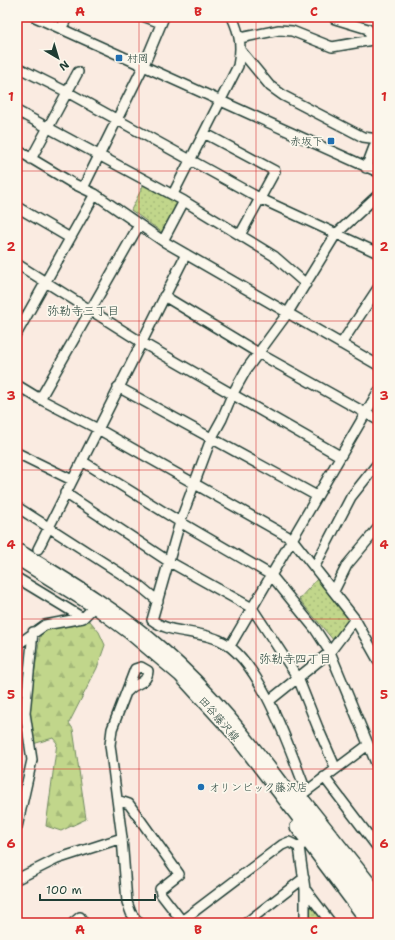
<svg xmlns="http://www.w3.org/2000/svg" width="395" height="940" font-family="'Shantell Sans','Klee One',sans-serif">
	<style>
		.grass { fill: url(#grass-dots); stroke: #708a60 }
		.forest { fill: url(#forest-firs); stroke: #708a60 }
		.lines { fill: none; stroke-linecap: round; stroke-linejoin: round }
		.minor-casing { stroke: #1f3d34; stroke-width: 12 }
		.major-casing { stroke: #1f3d34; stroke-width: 14 }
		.minor { stroke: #fbf7ec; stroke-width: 9 }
		.major { stroke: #fbf7ec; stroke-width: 11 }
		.grid { fill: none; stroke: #d62828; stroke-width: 1; stroke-opacity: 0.55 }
		.poi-dot { fill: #1f6fb2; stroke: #fbf7ec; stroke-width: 1.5 }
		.labels { text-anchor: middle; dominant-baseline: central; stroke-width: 3.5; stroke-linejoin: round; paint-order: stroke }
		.poi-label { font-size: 11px; fill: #1f3d34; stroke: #fbf7ec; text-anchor: start }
		.street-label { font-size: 11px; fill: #1f3d34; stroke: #fbf7ec }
		.neighbourhood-label { font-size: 12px; fill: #1f3d34; stroke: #fbf7ec }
		.neatline { fill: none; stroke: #d62828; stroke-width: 1.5 }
		.grid-label { font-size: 13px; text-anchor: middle; font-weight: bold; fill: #d62828 }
	</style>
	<defs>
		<pattern id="grass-dots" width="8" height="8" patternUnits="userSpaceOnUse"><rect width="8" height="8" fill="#c1d68b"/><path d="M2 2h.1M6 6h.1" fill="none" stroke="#a5b979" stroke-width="1.8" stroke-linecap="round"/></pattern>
		<pattern id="forest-firs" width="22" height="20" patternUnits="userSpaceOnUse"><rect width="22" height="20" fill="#c1d68b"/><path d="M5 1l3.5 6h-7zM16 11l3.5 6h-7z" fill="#a5b979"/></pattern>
	</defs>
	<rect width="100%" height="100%" fill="#faebe1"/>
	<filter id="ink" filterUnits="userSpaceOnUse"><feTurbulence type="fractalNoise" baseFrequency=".025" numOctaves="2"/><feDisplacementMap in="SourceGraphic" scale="8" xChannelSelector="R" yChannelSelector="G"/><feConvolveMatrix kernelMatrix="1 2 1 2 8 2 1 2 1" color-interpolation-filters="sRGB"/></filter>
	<g filter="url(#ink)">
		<path class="grass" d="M144,184L179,204L163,233L131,210Z
			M319,577L350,618L334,641L299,599Z
			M306,897L327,923H309Z"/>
		<path class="forest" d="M90,621L99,632L105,645L97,668L69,723L73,729L86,819L61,831L46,826L57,743L53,738L33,744L28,712L41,630Z"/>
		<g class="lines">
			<defs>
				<path id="minor" d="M35,17L378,172
					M145,17L161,23
					M335,17V19L368,29L372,40
					M61,28L68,17
					M240,38L279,30L292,31L332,47L378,39
					M241,51L270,86L284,96L363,137L378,139
					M17,67L67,92L261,199L378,253
					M17,111L184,201L274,256L306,284
					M204,133L275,171L240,235
					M17,150L72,183L95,194L163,241L378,365
					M31,159L78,72
					M366,168L377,139
					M83,188L144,65L164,17
					M173,194L238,66C242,47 240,34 232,17
					M17,207L70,238
					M163,241L184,201
					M17,264L141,342L340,456
					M164,296L260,354L378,420
					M17,333L95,194
					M341,344L378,288
					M17,385L40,399L98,429L292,539L355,619L378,660
					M118,387L317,496
					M40,399L139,225
					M17,453L72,480
					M82,461L180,522L271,575L315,629L330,652L378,768
					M65,493L168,561L252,608L298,678L318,728L336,769
					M17,507L140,586L158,601
					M38,549L186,254
					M315,566L351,497L378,463
					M17,578L83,618
					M334,591L347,565L378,528
					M17,645L45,625L83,618L94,607
					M230,646L378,392
					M128,691C135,682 147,685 148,671L141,667L135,669L112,729L110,745L122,838L127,902L131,913L139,923
					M269,701L330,652L355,619
					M324,777L378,848
					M306,791C290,750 260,658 219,640C197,630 170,634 152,620L180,522L211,439L222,419L232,395L246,370L287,314L336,234L378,195
					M300,796L368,745
					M117,800L129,804L179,874L160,889L161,894L182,921
					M17,827L32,760L25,713L33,632
					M299,847L305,889V923
					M17,879L57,859L122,838
					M305,889L331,923
					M73,923L80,917L84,923
					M179,923L282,845L289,842L299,847L306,842
					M246,923L304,878"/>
				<path id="major" d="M17,549C68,580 119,610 164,650C210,690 247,737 284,786C316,826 347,867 378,908
					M17,559L94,607L129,633L180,676L234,735L378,922
					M305,801L378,893
					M296,827L368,923"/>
			</defs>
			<use href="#minor" class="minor-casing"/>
			<use href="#major" class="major-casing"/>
			<use href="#minor" class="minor"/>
			<use href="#major" class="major"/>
		</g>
	</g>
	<path class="grid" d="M139,17V923M256,17V923M17,171H378M17,321H378M17,470H378M17,619H378M17,769H378"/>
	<g class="poi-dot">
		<rect x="115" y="54" width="8" height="8" rx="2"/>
		<rect x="327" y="137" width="8" height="8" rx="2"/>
		<circle cx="201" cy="787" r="4"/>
	</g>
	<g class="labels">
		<g class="poi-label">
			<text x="127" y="58">村岡</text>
			<text x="323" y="141" text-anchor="end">赤坂下</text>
			<text x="209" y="787">オリンピック藤沢店</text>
		</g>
		<g class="street-label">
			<text transform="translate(219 719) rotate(49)">田谷藤沢線</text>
		</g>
		<g class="neighbourhood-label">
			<text x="83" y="311">弥勒寺三丁目</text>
			<text x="295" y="659">弥勒寺四丁目</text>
		</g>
	</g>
	<rect width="395" height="940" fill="none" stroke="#fbf7ec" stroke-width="44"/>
	<g transform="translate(58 58) rotate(142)" stroke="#fbf7ec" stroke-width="3" paint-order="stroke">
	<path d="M0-3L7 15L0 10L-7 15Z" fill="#1f3d34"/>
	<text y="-6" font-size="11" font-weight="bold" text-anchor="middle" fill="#1f3d34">N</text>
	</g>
	<path d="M40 894v6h115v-6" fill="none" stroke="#1f3d34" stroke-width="2"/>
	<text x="46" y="894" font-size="12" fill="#1f3d34" stroke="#fbf7ec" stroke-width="3" paint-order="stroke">100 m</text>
	<rect x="22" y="22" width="351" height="896" class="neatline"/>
	<g class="grid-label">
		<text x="80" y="16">A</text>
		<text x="198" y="16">B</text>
		<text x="314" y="16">C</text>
		<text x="11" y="101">1</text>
		<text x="384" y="101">1</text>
		<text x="11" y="251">2</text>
		<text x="384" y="251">2</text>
		<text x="11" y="400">3</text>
		<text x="384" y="400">3</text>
		<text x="11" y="549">4</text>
		<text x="384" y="549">4</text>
		<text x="11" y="699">5</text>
		<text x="384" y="699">5</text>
		<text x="11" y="848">6</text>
		<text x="384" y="848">6</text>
		<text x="80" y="934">A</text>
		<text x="198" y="934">B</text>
		<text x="314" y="934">C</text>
	</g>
</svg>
